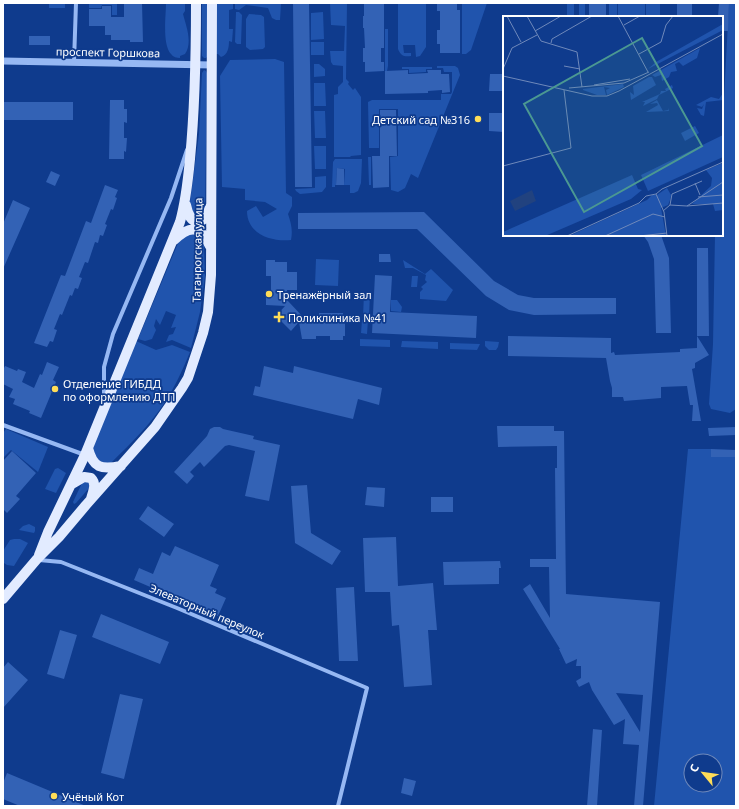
<svg xmlns="http://www.w3.org/2000/svg" width="739" height="809" font-family="'Noto Sans',sans-serif">
	<style>
		.green { fill: #2054ad; fill-rule: evenodd }
		.building { fill: #3362b5; fill-rule: evenodd }
		.lines { fill: none; stroke-linecap: round; stroke-linejoin: round }
		.minor { stroke: #96b8f3; stroke-width: 4 }
		.tertiary { stroke: #96b8f3; stroke-width: 7 }
		.primary { stroke: #e2ebff; stroke-width: 10 }
		.poi-dot { fill: #ffdd58; stroke: #0f3b8d; stroke-width: 1.5 }
		.labels { text-anchor: middle; dominant-baseline: central; stroke-width: 3.5; stroke-linejoin: round; paint-order: stroke }
		.street-label { font-size: 11px; fill: #fff; stroke: #0f3b8d }
		.poi-label { font-size: 11px; fill: #fff; stroke: #0f3b8d; text-anchor: start }
		.inset-road { fill: none; stroke: #6f89bb; stroke-width: 1 }
		.view { fill: #4b9892; fill-opacity: 0.15; stroke: #4b9892; stroke-width: 2 }
		.inset-edge { fill: none; stroke: #fff; stroke-width: 2 }
	</style>
	<rect width="100%" height="100%" fill="#0f3b8d"/>
	<path class="green" d="M49,3H65V8H49Z
		M89,3H117V15H112V5H102L101,8H89Z
		M166,3H185V11L183,14C186,26 193,42 185,54L180,56V58C177,58 173,57 171,54C162,44 166,16 166,3Z
		M202,3H207L208,56L206,58H204L202,56Z
		M215,3H233V9L229,10V29H233L232,42L229,41C229,47 228,55 221,57L218,54H216L214,27L217,24V9Z
		M235,3H281L280,20H276L272,18L268,8L246,5L239,10L235,9Z
		M330,3H347L346,79L349,82L348,84L353,90L355,88L361,97V155L351,156L350,157H334V95L338,94V87L343,82V66L333,65L331,62L330,51H344L345,26L331,25Z
		M398,3H426V47L420,56L416,57L415,45H403L404,53H411V56C404,57 401,56 398,49Z
		M462,3H487L471,50L466,54H462Z
		M574,3V17H567V4Z
		M579,3H585V17H579Z
		M609,3H617V17H609Z
		M618,3H645V17H618Z
		M646,3H660V17H646Z
		M729,3H736V409L730,413L711,409L709,404L713,344L715,235H722V136Z
		M236,12H239L242,15L241,44H237L235,42Z
		M323,12L324,39L311,40V13Z
		M249,14L261,15L264,17L265,47L263,49L250,50L246,47V19Z
		M385,29H388V66L387,71H385Z
		M311,42H324V55H311Z
		M275,59L284,62L286,193L292,197V206L288,214C291,223 293,230 291,240C271,242 247,234 247,211L256,206L263,217L277,209L265,202L245,200V189L222,187L220,76L230,60Z
		M314,64H319L325,69V76L314,77Z
		M437,66H455L458,68L460,75L418,178L411,174L405,188L398,192L391,190L390,157L398,156V109H379V148H369L368,102L372,100H441V94H451L452,92V72H444L443,68H437Z
		M402,67H432V69H426V72L409,73V69H402Z
		M204,70L206,71L207,73L205,213L198,220L189,209L199,134L202,73Z
		M314,83H325L326,106H314Z
		M314,111H325L326,138H315Z
		M314,146H326V169H315Z
		M368,157H371V185H369Z
		M335,159H362L361,183L358,191L354,193H350V185H344L345,169L337,168L336,185H335V187H332L333,162Z
		M326,176V187L322,192L300,194L296,191L295,189L315,188V177Z
		M186,233L198,234L204,244L205,276L200,312L191,348L172,340L166,342L169,335L173,334L176,327L171,328L176,315L166,311L160,325L156,319L154,326L156,330L152,339L145,341L138,339L181,236Z
		M316,259L339,260L338,286L315,285Z
		M403,260L425,274L431,269L453,290L446,301L420,299V292L423,289L421,287L427,282L425,280L426,275L413,268H405Z
		M412,276H418L417,287H411Z
		M364,293H370L369,318L363,317Z
		M391,300H397L402,307L401,312L391,311Z
		M362,320H368L367,334L361,333Z
		M360,339L390,340V347L360,346Z
		M136,341L156,350L172,345L190,352C183,369 175,387 165,402C150,425 130,444 111,463L105,465L94,459L93,446Z
		M402,341L438,342V349L401,347Z
		M485,341L499,342L498,347L496,350H489L485,346Z
		M450,343L480,344L477,350L450,349Z
		M6,429L48,447L38,472L11,450L3,458V433Z
		M688,449H711V457H736V806H654ZM691,761H715V785H691Z
		M58,468L66,473L56,493L45,489L55,469Z
		M85,481L89,483L90,487L76,503L74,504L73,502L82,483Z
		M29,524L35,527V531L34,533L19,530L23,526Z
		M14,539H20L28,543L14,566L7,565L4,563L3,551L10,540Z"/>
	<path class="building" d="M124,3H142L143,42H130V40H111V35H105V26H89V9H102V6H111V17H124Z
		M293,3H309L312,187H295Z
		M364,3H384V48H381V62H384V71L365,72V62H363V48H365L364,28H363V16H364Z
		M437,3H457V10H460V53H440V44H437V30H440V11H437Z
		M589,3H606V17H589Z
		M677,3H692V17H677Z
		M719,3H729L728,31H722V17H718Z
		M29,36H50V45H29Z
		M408,70V74L428,73L427,70H441V74H449L450,92L442,93V90L428,91V93L385,94V71Z
		M490,74H504V91H489Z
		M110,100H124V109H127V123L124,122V138H127L126,152L124,151V159H109Z
		M3,102H73V120H3Z
		M380,110H396L397,156H389V187L373,188L372,156H380Z
		M489,113H504V132L489,131Z
		M337,168L344,169V185H336Z
		M51,171L60,175L55,186L46,182Z
		M105,185L118,190L115,197L117,198L113,210L111,209L105,224L107,225L103,236L100,235L98,243L95,242L88,263L85,262L79,277L82,278L78,289L75,288L72,296L70,295L62,315L60,314L54,329L57,330L53,342L50,341L47,347L34,343L61,275L65,276L86,221L91,223Z
		M13,200L30,208L3,269V224Z
		M424,212L494,281L518,295L534,298H616V314L534,315L509,310L486,296L417,229H298V213Z
		M643,235H661L669,258L671,333H656L654,259L648,242Z
		M697,248H708L709,336H697L709,355L695,363V368L692,369L701,421H692L693,405H690L687,386L661,387V398L624,401L623,397H612V388L610,381L606,358L508,356V336L611,338V353L614,352L615,355L680,352V349L697,348Z
		M379,254H390L391,262H379Z
		M266,260H275V262H287V272H297V290H287L288,301L303,317L305,315L308,318H319V313H343V316H345V336H343V340H330V336H316V339H302L299,322L291,331L276,316L285,306L266,305V290H271V276H266Z
		M375,275L392,276L390,312L477,316L476,338L372,333Z
		M47,362L59,367L53,380L56,382L41,418L29,413L30,411L13,404L15,399L9,397L13,389L3,384V370L5,366L17,371L18,369L26,372L22,382L34,388L40,374L42,375Z
		M264,366L293,373L294,366L382,388L379,405L358,399L353,419L253,395L255,386L260,387Z
		M497,426H554V431H564L566,594L660,602L643,806H634L639,745L623,744L625,719L614,725L592,690L589,682L579,687L576,681L581,678V666H576L577,659L566,664L559,649H560L523,589L530,584L550,618L549,567H530V559H556L555,468H557V446L498,447ZM616,693L643,695L640,732L626,709Z
		M214,427H220L223,429L254,436L253,439L280,445L269,501L245,496L255,451L229,445L225,446L204,467L200,462L190,472L194,476L187,484L174,472L207,436L210,429Z
		M736,427V435L709,436L708,428Z
		M711,449L736,450V457H711Z
		M12,451L36,473L16,496L20,499L7,513L3,509V461Z
		M307,485L311,533L341,551L332,565L295,543L291,486Z
		M367,487L385,488L384,507L365,505Z
		M431,497H453V512H431Z
		M148,506L174,524L164,537L139,519Z
		M396,537L398,586L433,583L437,630H428L432,685L404,687L399,625L392,626L390,592H365L363,538Z
		M175,546L219,565L210,586L217,589L215,593L226,598L218,616L134,580L139,568L153,574L162,552L170,556Z
		M500,561L501,568H499V584L444,585L443,562Z
		M354,587L358,661H339L336,588Z
		M101,614L169,642L160,664L92,637Z
		M60,630L77,635L64,679L47,674Z
		M8,662L28,680L3,708V668Z
		M120,694L143,699L124,779L101,773Z
		M593,729L602,730L597,806H587Z
		M7,773L86,806H20L3,799V783Z
		M404,778L416,781L412,796L401,793Z"/>
	<g class="lines">
		<path class="minor" d="M74,62L76,3
			M104,400V367L113,334L171,198L187,150
			M3,425L85,455
			M39,560L61,562L177,608L367,688L338,806"/>
		<path class="tertiary" d="M3,61L212,65"/>
		<path class="primary" d="M186,205C190,226 203,228 210,207
			M174,240C190,225 200,225 210,246
			M88,448C93,468 101,470 121,466
			M72,484L84,477L91,478C97,484 93,491 91,499
			M39,555L48,532L85,455L180,222C186,201 188,180 190,159C195,107 196,55 196,3
			M3,599L37,559L59,537L86,505L155,427L182,388L188,378L203,333L208,312L211,275L212,3"/>
	</g>
	<g class="poi-dot">
		<circle cx="478" cy="119" r="4"/>
		<circle cx="269" cy="294" r="4"/>
		<path d="M277 311h4v4h4v4h-4v4h-4v-4h-4v-4h4z"/>
		<circle cx="55" cy="389" r="4"/>
		<circle cx="54" cy="796" r="4"/>
	</g>
	<g class="labels">
		<g class="street-label">
			<text transform="translate(108 52) rotate(1)">проспект Горшкова</text>
			<text transform="translate(197 250) rotate(-89)">Таганрогская улица</text>
			<text transform="translate(207 611) rotate(23)">Элеваторный переулок</text>
		</g>
		<g class="poi-label">
			<text x="470" y="119" text-anchor="end">Детский сад №316</text>
			<text x="277" y="294">Тренажёрный зал</text>
			<text x="288" y="317">Поликлиника №41</text>
			<text x="63" y="383">Отделение ГИБДД<tspan x="63" dy="13">по оформлению ДТП</tspan></text>
			<text x="62" y="796">Учёный Кот</text>
		</g>
	</g>
	<g transform="translate(503 16)">
		<rect width="220" height="220" fill="#0f3b8d"/>
		<path d="M220,8V14L145,53L153,46ZM197,32L194,42L180,50L176,46L172,48L174,55L168,56L166,61L159,65L158,59L152,61L149,59ZM146,61H149L153,69L128,84L127,76L131,79L130,70ZM120,68L121,71L104,79L103,74L107,72L101,71L103,79H94L80,74V73ZM169,69L170,72L156,79L154,83L140,90L142,86H139L157,78L158,75H163L162,73ZM220,77V84L203,86L201,100L198,99L194,92L199,93L201,88L199,91L193,89L208,81L216,83ZM154,84L160,95L165,94V92L166,95L143,96L155,89L154,87L147,88ZM192,110L196,117L182,125L178,117ZM220,119V141L145,175L138,159ZM220,147V194L212,195L210,188H189L208,170L209,162L203,154ZM129,159L135,173L139,174L128,183L42,220H0V216ZM164,172L168,179L167,184L165,189L158,192L163,220H66L144,184L149,179H154Z" fill="#2054ad"/>
		<path d="M29,174L33,185L12,195L7,185Z" fill="#21427f"/>
		<path class="inset-road" d="M4,0L18,26M24,0L38,25L74,36L79,71M115,0L145,56M121,9L137,0M32,15L58,0M48,27L49,23L89,0M136,38L158,26L163,9L170,0M61,50L77,53M0,53L9,32L34,19M0,60L89,80H104L116,75L220,18M91,69L127,63M66,72L121,67L146,56M0,150L68,132L61,74M192,167L197,179M153,178L159,173L220,146M153,178L161,196L164,220M195,181L220,179M167,189L169,178L199,165M184,190L220,187M160,195L167,189L184,190L220,166M64,220L136,187L143,180L153,178M102,220L150,198L162,201M136,220L164,217"/>
		<path class="view" d="M139,22L199,130L81,196L21,88Z"/>
		<rect width="220" height="220" class="inset-edge"/>
	</g>
	<rect width="739" height="809" fill="none" stroke="#ffffff" stroke-width="8"/>
	<g transform="translate(703 773) rotate(299)"><circle r="19" fill="#0f3b8d" stroke="#6f89bb"/>
	<path d="M0-3L7 15L0 10L-7 15Z" fill="#ffdd58"/>
	<text y="-6" font-size="11" font-weight="bold" text-anchor="middle" fill="#ffffff">С</text>
	</g>
</svg>
